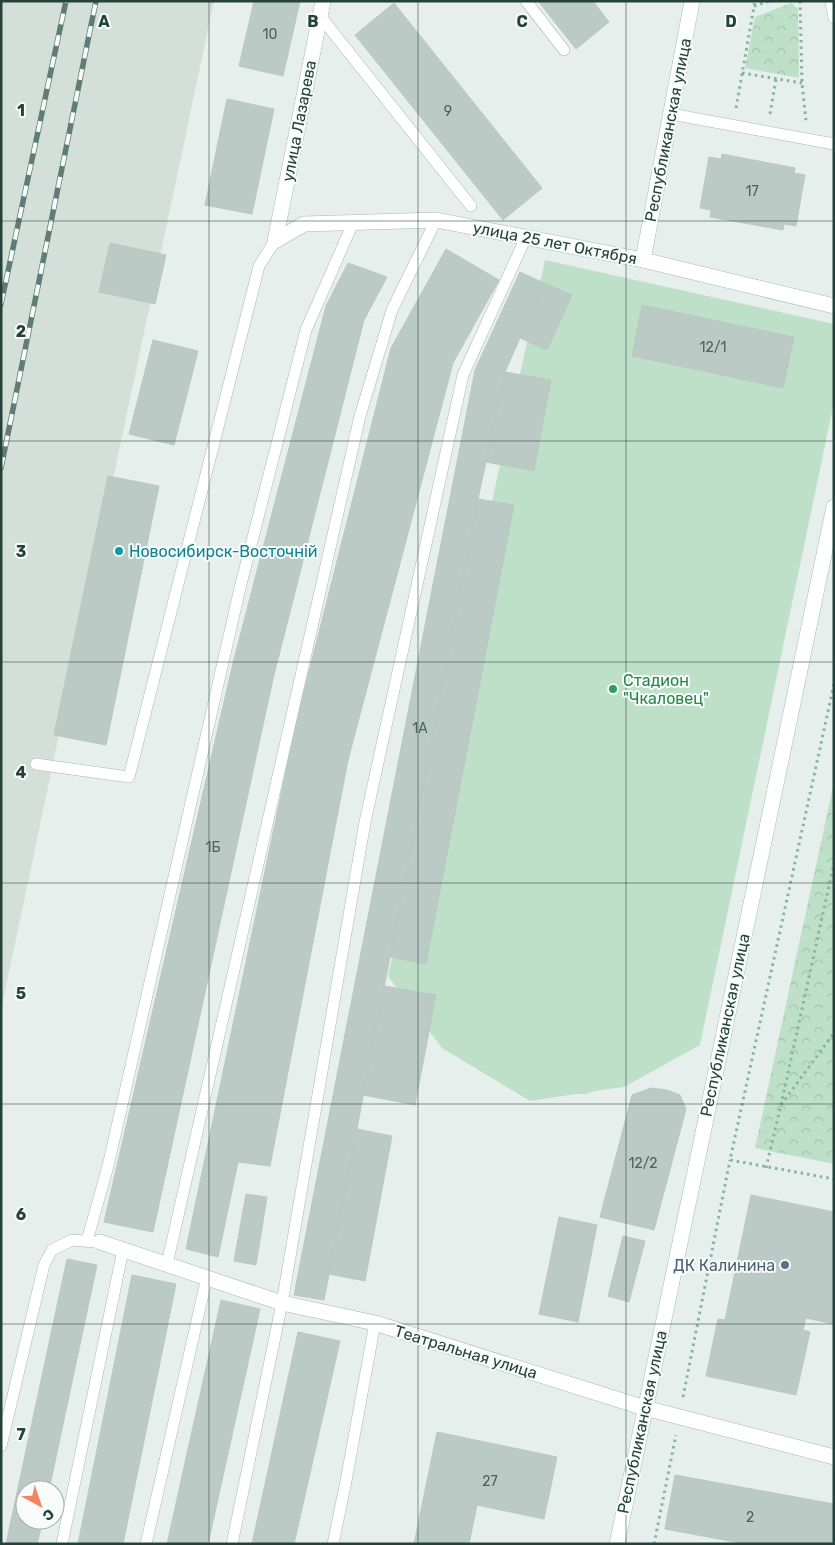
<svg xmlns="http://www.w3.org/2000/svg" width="835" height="1545" font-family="Rubik,sans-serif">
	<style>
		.built { fill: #d4dfda }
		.forest { fill: url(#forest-crowns) }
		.pitch { fill: #bfe0c8 }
		.building { fill: #bbcac4; stroke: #b8c9c2 }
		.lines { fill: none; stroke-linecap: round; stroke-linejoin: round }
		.lane-casing { stroke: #a8b8b2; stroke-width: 12 }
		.street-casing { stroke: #a8b8b2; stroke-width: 16 }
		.secondary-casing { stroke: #a4bbb3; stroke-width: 16 }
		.path { stroke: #86b3a5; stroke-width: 3; stroke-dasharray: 2.5 4; stroke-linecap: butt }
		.lane { stroke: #fff; stroke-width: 11 }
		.street { stroke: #fff; stroke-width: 15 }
		.secondary { stroke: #fff; stroke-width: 15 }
		.rail-casing { stroke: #5f7d75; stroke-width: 5.5 }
		.rail { stroke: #f7fbf9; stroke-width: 4; stroke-dasharray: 11; stroke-linecap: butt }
		.grid { fill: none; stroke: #24423a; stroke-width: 1; stroke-opacity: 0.55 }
		.culture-dot { fill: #0f9aa8; stroke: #f7fbf9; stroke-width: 2 }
		.leisure-dot { fill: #2e9e5b; stroke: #f7fbf9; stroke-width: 2 }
		.service-dot { fill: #5c6f8a; stroke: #f7fbf9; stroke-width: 2 }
		.labels { text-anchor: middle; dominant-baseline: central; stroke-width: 4; stroke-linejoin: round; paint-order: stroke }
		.number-label { font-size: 14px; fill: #4a645c }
		.street-label { font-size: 16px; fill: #24423a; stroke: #f7fbf9 }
		.culture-label { font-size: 16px; fill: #0d838f; stroke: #f7fbf9; text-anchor: start }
		.leisure-label { font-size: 16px; fill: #27864d; stroke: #f7fbf9; text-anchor: start }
		.service-label { font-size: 16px; fill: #4e5e75; stroke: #f7fbf9; text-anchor: end }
		.grid-label { font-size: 16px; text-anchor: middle; font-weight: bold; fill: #24423a; stroke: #f7fbf9; stroke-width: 4; stroke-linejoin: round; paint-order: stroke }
	</style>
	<defs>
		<pattern id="forest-crowns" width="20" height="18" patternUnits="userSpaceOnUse" patternTransform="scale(1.25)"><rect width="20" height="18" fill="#bfe0c8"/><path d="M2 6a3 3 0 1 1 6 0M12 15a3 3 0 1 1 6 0" fill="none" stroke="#a4c1ad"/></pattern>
	</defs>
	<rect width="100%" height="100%" fill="#e6efeb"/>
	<path class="built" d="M1,1H214L1,1010Z"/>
	<path class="forest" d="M791,3L798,9L799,78L745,68L755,17Z
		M834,782V1164L755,1148Z"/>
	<path class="pitch" d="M545,260L834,324V402L700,1045L624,1087L595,1091L586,1094H576L530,1101L442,1048L388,976Z"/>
	<path class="building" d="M254,1H300L283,76L239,66Z
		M538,1H593L609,22L576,49Z
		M394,3L542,188L503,220L355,35Z
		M227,99L274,109L252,214L205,205Z
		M722,154L795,168L794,173L805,175L796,226L784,224L783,230L710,217L711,210L700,208L709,157L721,159Z
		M110,243L166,255L155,304L99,292Z
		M446,249L499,280L453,363L348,760L270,1166L238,1162L218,1257L186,1249L296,723L391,348Z
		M348,263L387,277L364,320L273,679L153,1232L104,1222L233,663L326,306Z
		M520,272L544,283L505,372L478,499L324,1300L294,1295L475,370Z
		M544,283L572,295L547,350L520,338Z
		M642,305L794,337L783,388L632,356Z
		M153,340L198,351L174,445L129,434Z
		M505,372L551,380L534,471L486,462Z
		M108,476L159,486L106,745L54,735Z
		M478,499L514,505L426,964L390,957Z
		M384,986L436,995L415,1105L363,1095Z
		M651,1088L667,1090L680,1095L686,1109L654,1230L600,1217L632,1095Z
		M357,1129L392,1136L365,1281L329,1274Z
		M246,1194L267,1197L256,1265L234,1261Z
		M751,1195L834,1212V1324L806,1318L803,1330L810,1332L796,1395L706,1376L718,1319L725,1320Z
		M559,1217L597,1225L578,1322L539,1314Z
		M623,1236L645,1241L629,1302L608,1296Z
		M67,1259L97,1265L49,1490H25V1520H43L37,1544H6Z
		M132,1275L176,1284L123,1544H78Z
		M221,1300L260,1309L208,1544H167Z
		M298,1332L340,1341L294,1544H252Z
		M437,1432L557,1457L544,1519L477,1505L469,1544H414Z
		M675,1475L834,1504V1544H746L665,1529Z"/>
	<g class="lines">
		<defs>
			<path id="lane" d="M526,1L564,50
				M831,1L834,18
				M320,16L471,206
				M671,114L834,144
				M36,764L129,777L259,266L275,241
				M87,1241L108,1166L240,588L306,330L353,223
				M167,1264L360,416L392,310L436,220
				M1,1446L44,1265L52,1250L72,1240L95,1242
				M62,1544L123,1250
				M146,1544L207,1277
				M232,1544L282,1303L365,822L463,375L526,237
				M333,1544L346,1481L375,1323"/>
			<path id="street" d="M275,241L304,224L436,220L643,260
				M275,241L323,1
				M100,1242L282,1303L375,1323L645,1408L834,1457"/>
			<path id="secondary" d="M692,1L643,260L834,306
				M617,1544L834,507"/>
		</defs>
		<use href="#lane" class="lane-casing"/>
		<use href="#street" class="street-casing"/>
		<use href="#secondary" class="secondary-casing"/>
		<path class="path" d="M800,1L802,83L806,121
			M754,6L770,1
			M742,73L802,83
			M736,108L755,1
			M770,114L776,79
			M834,684L730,1160L834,1179
			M781,1105L834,863
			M766,1168L781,1105L834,1033
			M683,1397L730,1160
			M654,1544L676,1435"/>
		<use href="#lane" class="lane"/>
		<use href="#street" class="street"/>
		<use href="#secondary" class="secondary"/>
		<defs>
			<path id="rail" d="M1,304L66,1
				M1,468L96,1"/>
		</defs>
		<use href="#rail" class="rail-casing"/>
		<use href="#rail" class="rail"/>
	</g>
	<path class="grid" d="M209,1V1544M418,1V1544M626,1V1544M1,221H834M1,441H834M1,662H834M1,883H834M1,1104H834M1,1324H834"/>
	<circle class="culture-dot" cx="119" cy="551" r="5"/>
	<circle class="leisure-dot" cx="613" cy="689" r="5"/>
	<circle class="service-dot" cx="785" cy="1265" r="5"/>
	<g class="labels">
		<g class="number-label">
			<text x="270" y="34">10</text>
			<text x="448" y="111">9</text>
			<text x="752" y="191">17</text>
			<text x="713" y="347">12/1</text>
			<text x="420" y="728">1А</text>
			<text x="213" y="847">1Б</text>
			<text x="643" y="1163">12/2</text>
			<text x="490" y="1481">27</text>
			<text x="750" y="1517">2</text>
		</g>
		<g class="street-label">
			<text transform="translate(299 121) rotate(-79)">улица Лазарева</text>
			<text transform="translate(668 130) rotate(-79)">Республиканская улица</text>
			<text transform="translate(555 243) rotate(11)">улица 25 лет Октября</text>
			<text transform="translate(725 1025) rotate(-78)">Республиканская улица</text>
			<text transform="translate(466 1352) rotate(17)">Театральная улица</text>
			<text transform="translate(642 1422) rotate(-78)">Республиканская улица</text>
		</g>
		<g class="culture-label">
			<text x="129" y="551">Новосибирск-Восточній</text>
		</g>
		<g class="leisure-label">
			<text x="623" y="680">Стадион<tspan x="623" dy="18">"Чкаловец"</tspan></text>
		</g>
		<g class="service-label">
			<text x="775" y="1265">ДК Калинина</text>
		</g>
	</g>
	<g class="grid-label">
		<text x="104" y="27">A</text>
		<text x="313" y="27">B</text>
		<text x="522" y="27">C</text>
		<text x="731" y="27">D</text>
		<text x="21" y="116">1</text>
		<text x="21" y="337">2</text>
		<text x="21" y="557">3</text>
		<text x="21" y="778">4</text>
		<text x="21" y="999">5</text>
		<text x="21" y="1220">6</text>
		<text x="21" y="1440">7</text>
	</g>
	<rect width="835" height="1545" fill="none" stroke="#24423a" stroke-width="5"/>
	<g transform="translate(40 1505) rotate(140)"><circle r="24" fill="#f7fbf9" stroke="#a3b1ad"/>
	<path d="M0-4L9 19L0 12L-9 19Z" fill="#f4845f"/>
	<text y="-8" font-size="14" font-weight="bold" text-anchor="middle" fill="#24423a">С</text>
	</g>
</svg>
